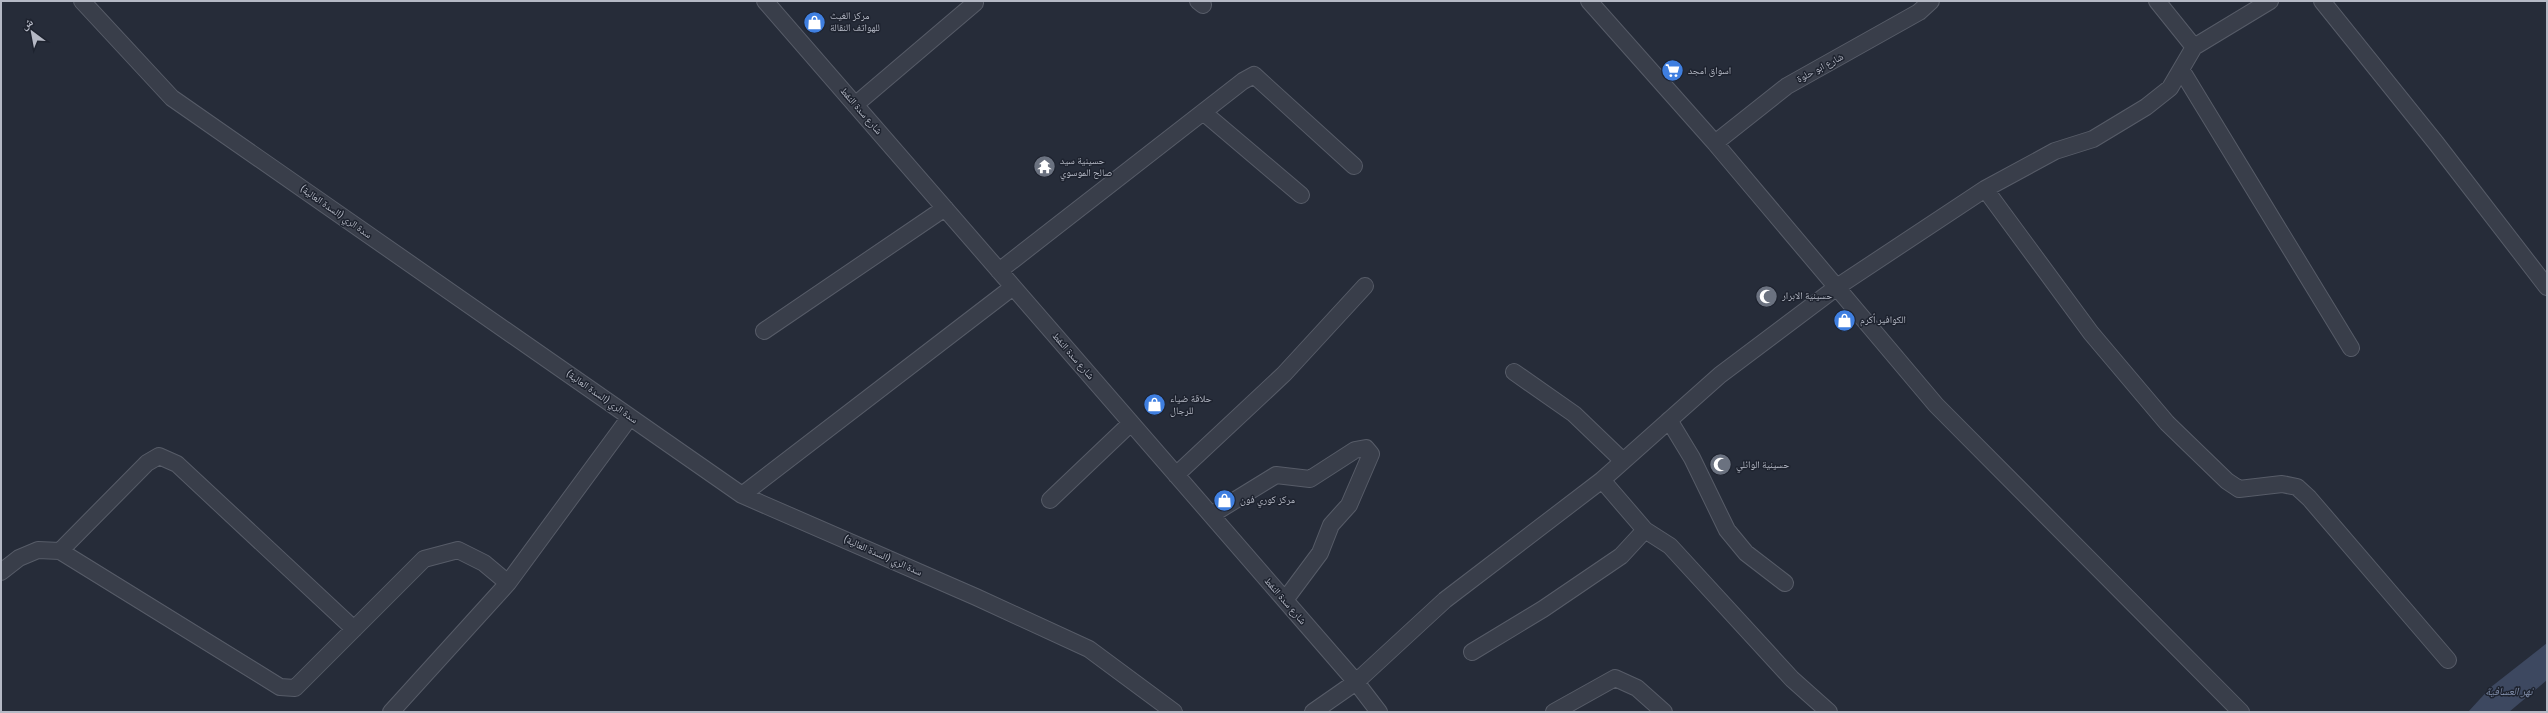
<svg xmlns="http://www.w3.org/2000/svg" width="2548" height="713" font-family="'Fira Sans Condensed','Noto Naskh Arabic',sans-serif">
	<style>
		.water { fill: #3d4860 }
		.lines { fill: none; stroke-linecap: round; stroke-linejoin: round }
		.street-casing { stroke: #575c68; stroke-width: 18 }
		.street { stroke: #393e4a; stroke-width: 16 }
		.labels { text-anchor: middle; dominant-baseline: central; stroke-width: 3; stroke-linejoin: round; paint-order: stroke }
		.poi-label { font-size: 10px; fill: #b5b9c5; stroke: #1e232f; text-anchor: start }
		.street-label { font-size: 10px; fill: #b5b9c5; stroke: #1e232f }
		.water-label { font-size: 11px; font-style: italic; fill: #808eaa; stroke: #1e232f }
	</style>
	<rect width="100%" height="100%" fill="#262c39"/>
	<path class="water" d="M2547,643V680L2509,712H2468L2491,687Z"/>
	<g class="lines">
		<defs>
			<path id="street" d="M82,1L172,98L742,495L976,597L1089,649L1174,712
				M765,1L1356,682L1379,712
				M1198,1L1203,5
				M1589,1L1715,143L1936,405L2241,712
				M2157,1L2194,47
				M2322,1L2436,143L2547,287
				M2182,71L2351,348
				M855,105L975,3
				M1203,112L1301,195
				M1715,143L1787,86L1919,12L1931,1
				M1985,189L2091,333L2167,423L2227,481L2239,489L2282,484L2297,487L2309,498L2448,660
				M999,271L1243,81L1254,75L1354,166
				M764,331L945,208
				M1514,372L1574,414L1623,461
				M1669,420L1692,458L1727,530L1746,553L1785,583
				M1176,475L1284,374L1365,286
				M1602,480L1645,530L1670,546L1792,679L1829,712
				M742,495L1013,287
				M1050,500L1131,423
				M1211,515L1276,475L1310,479L1355,450L1366,448L1371,454L1349,505L1331,525L1320,553L1285,600
				M60,551L147,463L159,456L177,464L354,629
				M1,572L19,558L38,550L60,551L280,687L295,688L424,559L458,550L484,563L508,583
				M1472,652L1543,609L1621,556L1645,530
				M391,712L508,583L630,417
				M1313,712L1356,682L1445,600L1602,480L1720,375L1837,287L1985,189L2055,151L2093,139L2146,107L2170,88L2194,47L2270,1
				M1554,712L1615,678L1637,688L1664,712"/>
		</defs>
		<use href="#street" class="street-casing"/>
		<use href="#street" class="street"/>
	</g>
	<defs>
		<symbol id="shop-disc" viewBox="-11 -11 22 22"><circle r="9.5" fill="#3f7fe0" stroke="#1e232f"/><path d="M-5-2.5h2.3a2.7 3.5 0 0 1 5.4 0H5L5.5 6h-11ZM-1.5-2.5h3a1.5 2.3 0 0 0-3 0Z" fill="#fff"/></symbol>
		<symbol id="supermarket-disc" viewBox="-11 -11 22 22"><circle r="9.5" fill="#3f7fe0" stroke="#1e232f"/><path d="M-6-5.5h2.5l.6 2H6L4.5 2H-2.5L-4.4-4H-6ZM-1.5 3.2a1.3 1.3 0 1 0 .1 0ZM3 3.2a1.3 1.3 0 1 0 .1 0Z" fill="#fff"/></symbol>
		<symbol id="temple-disc" viewBox="-11 -11 22 22"><circle r="9.5" fill="#6b7280" stroke="#1e232f"/><path d="M0-6L5-2H3V0L6.5 2.5H4V6H1.5V3h-3V6H-4V2.5H-6.5L-3 0V-2H-5Z" fill="#fff"/></symbol>
		<symbol id="mosque-disc" viewBox="-11 -11 22 22"><circle r="9.5" fill="#6b7280" stroke="#1e232f"/><path d="M3.5-4.9A6 6 0 1 0 3.5 4.9A5 5 0 1 1 3.5-4.9Z" fill="#fff"/></symbol>
	</defs>
	<g fill-rule="evenodd">
		<use href="#shop-disc" x="802" y="10" width="25" height="25"/>
		<use href="#supermarket-disc" x="1660" y="58" width="25" height="25"/>
		<use href="#temple-disc" x="1032" y="154" width="25" height="25"/>
		<use href="#mosque-disc" x="1754" y="284" width="25" height="25"/>
		<use href="#shop-disc" x="1832" y="308" width="25" height="25"/>
		<use href="#shop-disc" x="1142" y="392" width="25" height="25"/>
		<use href="#mosque-disc" x="1708" y="452" width="25" height="25"/>
		<use href="#shop-disc" x="1212" y="488" width="25" height="25"/>
	</g>
	<g class="labels">
		<g class="poi-label">
			<text x="830" y="16">مركز الغيث<tspan x="830" dy="12">للهواتف النقالة</tspan></text>
			<text x="1688" y="71">اسواق امجد</text>
			<text x="1060" y="161">حسينية سيد<tspan x="1060" dy="12">صالح الموسوي</tspan></text>
			<text x="1782" y="296">حسينية الابرار</text>
			<text x="1860" y="320">الكوافير أكرم</text>
			<text x="1170" y="399">حلاقة ضياء<tspan x="1170" dy="12">للرجال</tspan></text>
			<text x="1736" y="465">حسينية الوائلي</text>
			<text x="1240" y="500">مركز كوري فون</text>
		</g>
		<g class="street-label">
			<text transform="translate(1820 68) rotate(-28)">شارع ابو حلوة</text>
			<text transform="translate(861 111) rotate(49)">شارع سدة النفط</text>
			<text transform="translate(336 212) rotate(35)">سدة الري (السدة العالية)</text>
			<text transform="translate(1073 356) rotate(49)">شارع سدة النفط</text>
			<text transform="translate(602 397) rotate(35)">سدة الري (السدة العالية)</text>
			<text transform="translate(883 556) rotate(24)">سدة الري (السدة العالية)</text>
			<text transform="translate(1285 601) rotate(49)">شارع سدة النفط</text>
		</g>
		<g class="water-label">
			<text x="2509" y="691">نهر العسافية</text>
		</g>
	</g>
	<rect width="2548" height="713" fill="none" stroke="#b5b9c5" stroke-width="4"/>
	<g transform="translate(32 32) rotate(328)" stroke="#1e232f" stroke-width="3" paint-order="stroke">
	<path d="M0-3L7 15L0 10L-7 15Z" fill="#b5b9c5"/>
	<text y="-6" font-size="11" font-weight="bold" text-anchor="middle" fill="#b5b9c5">ش</text>
	</g>
</svg>
